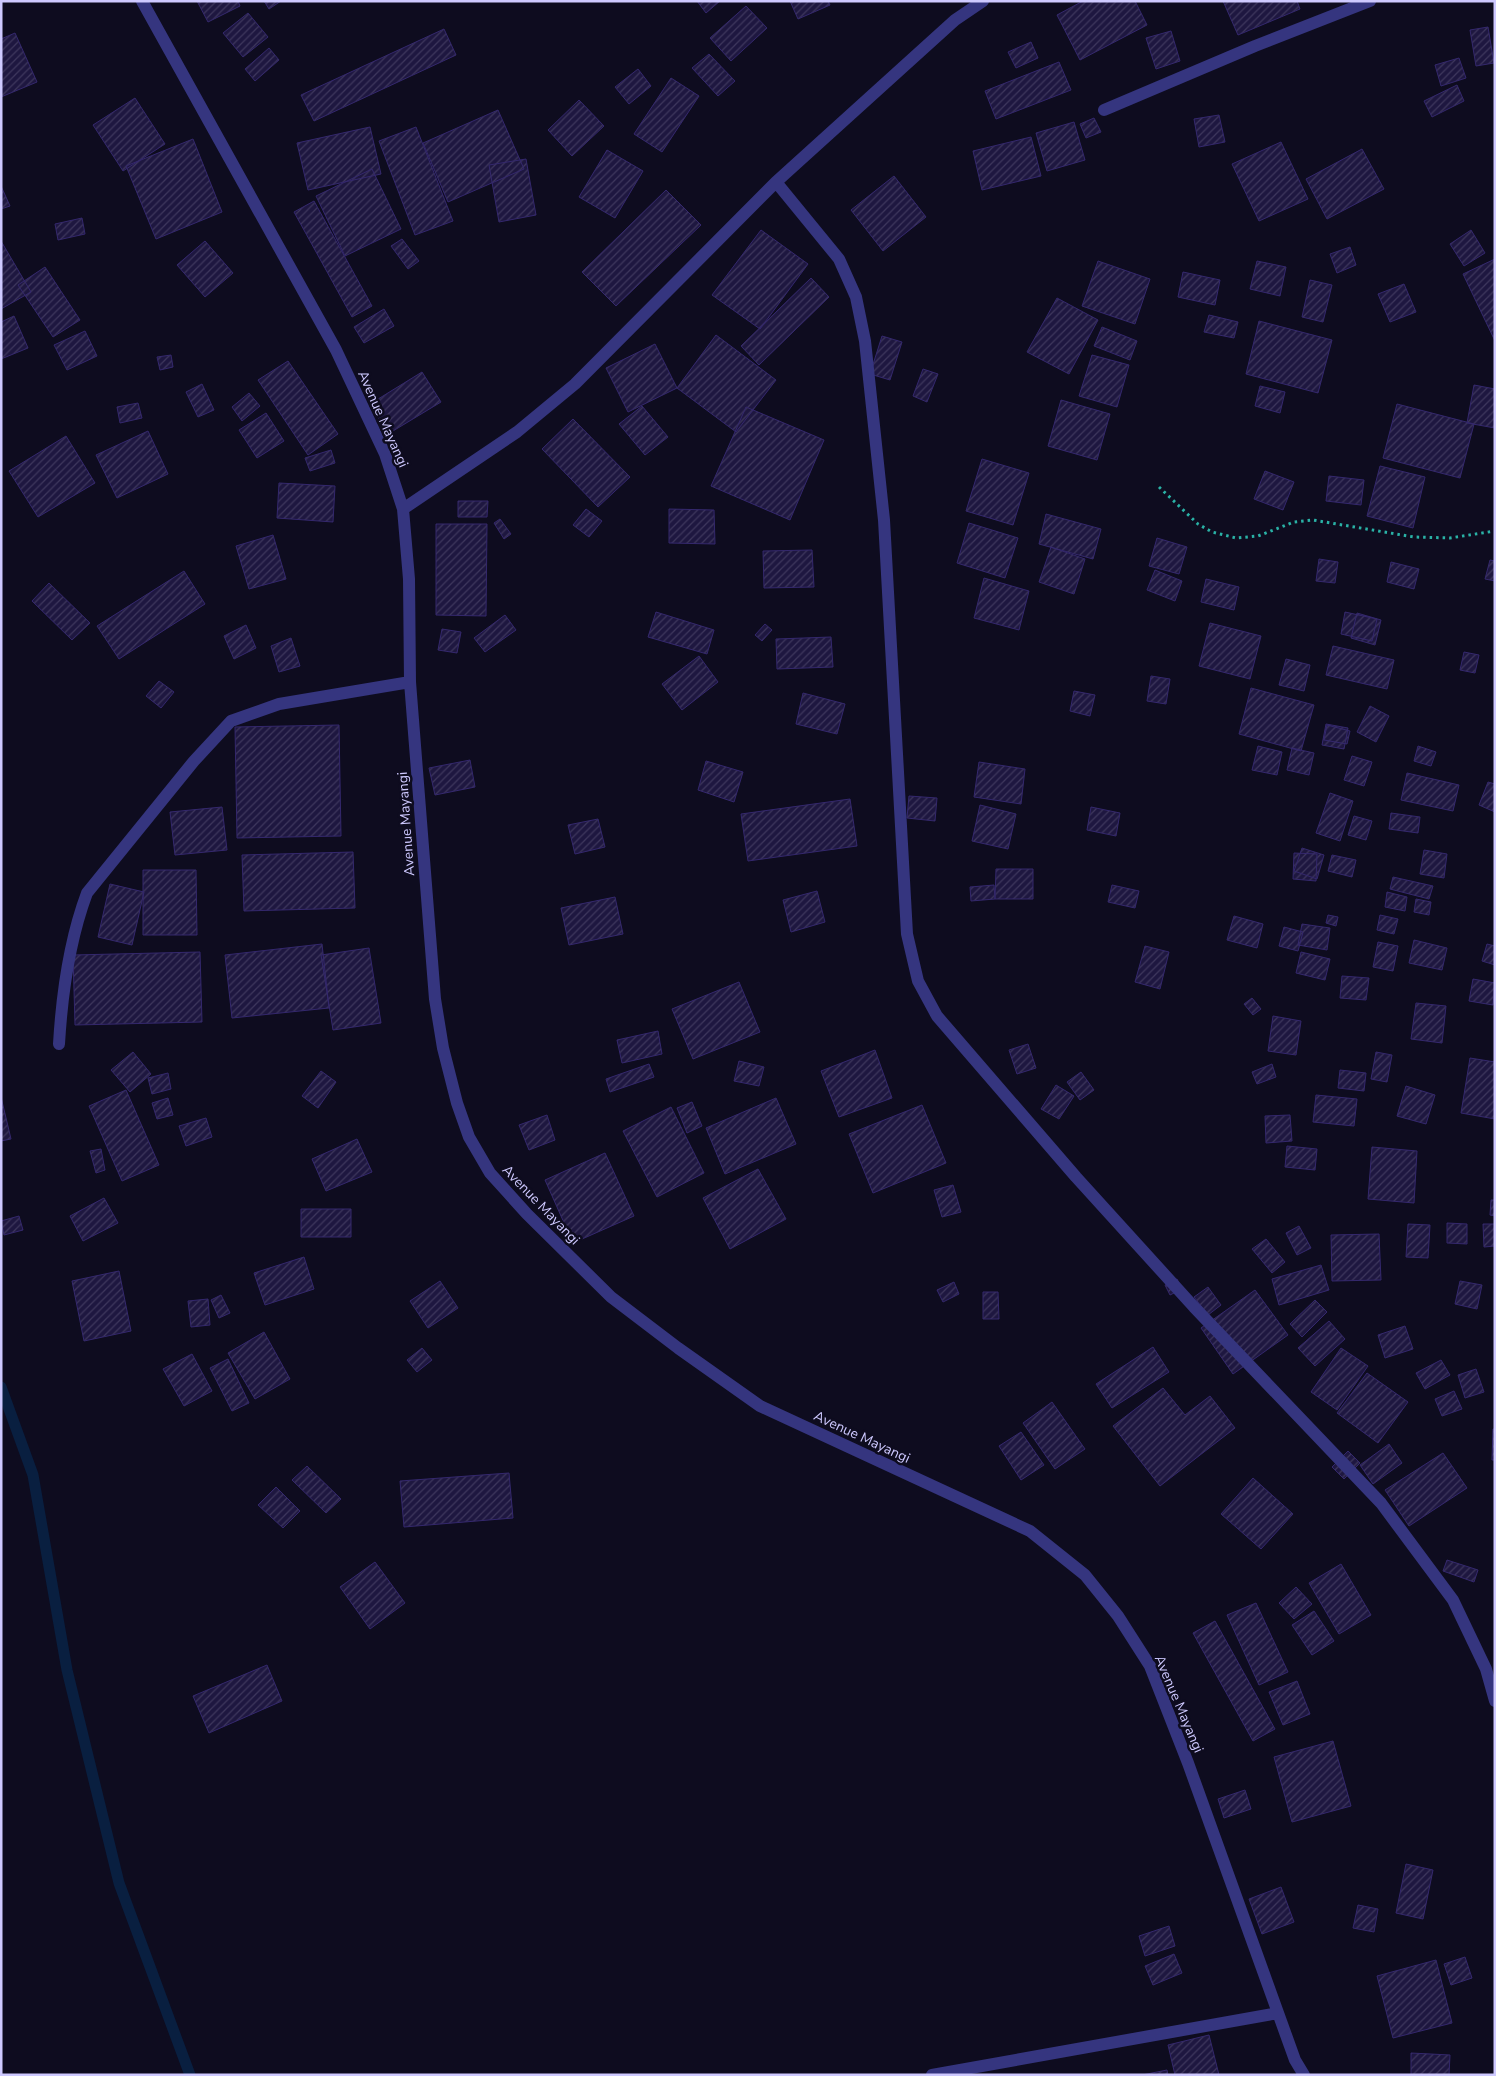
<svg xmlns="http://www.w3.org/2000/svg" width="1496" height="2076" font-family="'Nunito Sans',sans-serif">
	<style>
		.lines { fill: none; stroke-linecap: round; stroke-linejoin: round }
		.stream { stroke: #091f40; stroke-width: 11 }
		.building { fill: url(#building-hatch); stroke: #34286d }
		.path { stroke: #2ab2a6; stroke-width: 3; stroke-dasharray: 2.5 4; stroke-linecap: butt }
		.minor { stroke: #35357f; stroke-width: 12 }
		.labels { text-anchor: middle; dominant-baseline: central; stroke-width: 5; stroke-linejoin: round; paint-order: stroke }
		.street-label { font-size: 14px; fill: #cec9ff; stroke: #0e0c1f }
	</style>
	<defs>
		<pattern id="building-hatch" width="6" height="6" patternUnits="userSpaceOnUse" patternTransform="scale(1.25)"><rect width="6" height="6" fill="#1e1740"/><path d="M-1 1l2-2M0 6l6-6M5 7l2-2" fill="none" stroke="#3e375d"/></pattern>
	</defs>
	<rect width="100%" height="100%" fill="#0e0c1f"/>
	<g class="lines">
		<path class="stream" d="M1,1387L33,1475L67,1670L119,1883L190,2075"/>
	</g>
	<path class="building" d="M197,1H238L240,6L208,22Z
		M264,1H281L269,9Z
		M697,1H720L706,13Z
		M790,1H828L830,5L798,19Z
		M1083,1H1135L1147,25L1080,60L1057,15Z
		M1223,1H1297L1300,9L1238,35Z
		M746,6L767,28L731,61L710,38Z
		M248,13L268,37L243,57L223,33Z
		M1488,27L1494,63L1476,66L1470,30Z
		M444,29L456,55L314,121L301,95Z
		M1171,31L1180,61L1156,69L1146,38Z
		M15,33L37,82L1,97V39Z
		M1031,42L1038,58L1016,68L1008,52Z
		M269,48L279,60L255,81L245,69Z
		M709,54L735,81L718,96L692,68Z
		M1459,58L1466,78L1441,86L1435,65Z
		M1059,62L1071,90L996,119L985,91Z
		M638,69L651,86L629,104L615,87Z
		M671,78L699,96L662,152L634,134Z
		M1457,85L1464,101L1432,117L1424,101Z
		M135,98L165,144L123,171L93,125Z
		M579,100L604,126L572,156L548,130Z
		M498,110L524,169L448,202L423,143Z
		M1219,115L1225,142L1199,147L1194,119Z
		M1094,118L1101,132L1086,138L1080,124Z
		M1074,122L1085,160L1047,171L1036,133Z
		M370,127L381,174L308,190L297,143Z
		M416,127L453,221L415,235L379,141Z
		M1031,137L1041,176L982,190L973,151Z
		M193,139L222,212L156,239L126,166Z
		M1281,142L1308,199L1259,221L1232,164Z
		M1362,149L1384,189L1327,219L1306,179Z
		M607,150L643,171L615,218L579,197Z
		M526,159L536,215L499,222L489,165Z
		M372,169L401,229L345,256L316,196Z
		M894,176L926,217L883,251L851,210Z
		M1,186L10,206L1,209Z
		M666,190L701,225L616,306L582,272Z
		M314,201L372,306L352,317L294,212Z
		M82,218L85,234L58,240L55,224Z
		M761,230L808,264L760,329L712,295Z
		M1471,230L1485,253L1464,266L1450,244Z
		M402,239L419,261L408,269L391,246Z
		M1,241L31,292L1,309Z
		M205,241L233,273L205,297L177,265Z
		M1350,247L1356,265L1337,273L1330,254Z
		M1495,259V341L1463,274Z
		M1098,261L1150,279L1135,324L1082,306Z
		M1257,261L1286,267L1280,296L1250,289Z
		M45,267L80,320L53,337L18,285Z
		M1183,272L1220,280L1215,305L1178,297Z
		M811,278L829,297L759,365L741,346Z
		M1310,280L1332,285L1323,322L1302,317Z
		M1404,284L1416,312L1390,322L1378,294Z
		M1057,298L1098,320L1069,374L1027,352Z
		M384,309L394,326L364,343L354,327Z
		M1209,315L1238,322L1234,338L1204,332Z
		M14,316L28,348L1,359V322Z
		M1259,321L1332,340L1318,393L1246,374Z
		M1102,327L1137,341L1130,360L1094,346Z
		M85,331L97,356L67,370L54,345Z
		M716,335L776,380L736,432L677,388Z
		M882,336L902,342L890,380L870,374Z
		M655,344L677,388L628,412L606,368Z
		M171,355L173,367L160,370L157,357Z
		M1092,355L1129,365L1117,407L1079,396Z
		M288,361L338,434L308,455L258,380Z
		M923,369L938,374L927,402L913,396Z
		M422,372L441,402L388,434L370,404Z
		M202,384L214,410L198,417L186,392Z
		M1474,385L1495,389V428L1467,423Z
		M1260,386L1285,392L1280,413L1255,406Z
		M249,393L260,406L242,421L232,407Z
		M1061,400L1110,414L1097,460L1048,446Z
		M138,403L142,418L120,423L117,407Z
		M1397,404L1474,424L1460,478L1383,458Z
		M642,406L668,437L645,455L619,424Z
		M746,407L824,440L790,520L711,486Z
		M266,413L284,441L257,458L239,430Z
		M573,419L630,477L598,507L542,449Z
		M148,431L168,474L117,498L96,455Z
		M66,436L95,483L38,517L9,471Z
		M331,450L335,463L310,471L305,458Z
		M982,459L1029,473L1013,525L966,511Z
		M1380,466L1425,477L1413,528L1367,516Z
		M1265,471L1294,482L1283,510L1254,499Z
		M1329,476L1364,480L1361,505L1326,501Z
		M279,483L335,486L333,522L277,518Z
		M458,501H488L487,517H458Z
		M586,509L602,521L589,537L573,525Z
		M669,509L714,510L715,544L669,543Z
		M1046,514L1101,529L1093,559L1039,544Z
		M500,519L511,534L504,539L494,523Z
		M969,523L1018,538L1005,578L957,563Z
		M436,524H487L486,616L436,615Z
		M273,535L286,579L249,589L236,546Z
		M1157,538L1187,547L1179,574L1149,566Z
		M1051,547L1085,559L1074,594L1039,582Z
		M812,550L814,587L764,588L763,551Z
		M1319,559L1338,562L1335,583L1316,581Z
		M1490,560L1495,561V581L1485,579Z
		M1391,562L1419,569L1414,589L1387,582Z
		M1155,570L1182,581L1175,601L1147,590Z
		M184,571L205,604L119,659L97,626Z
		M984,578L1029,591L1019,630L974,618Z
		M1206,579L1239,587L1234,610L1201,602Z
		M49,583L90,623L72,640L32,601Z
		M656,612L714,630L707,654L648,637Z
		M1345,612L1377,619L1372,641L1341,634Z
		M1357,613L1381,620L1375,645L1351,638Z
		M505,615L516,630L485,652L474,638Z
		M1210,623L1261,636L1250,679L1199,666Z
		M765,624L772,630L762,641L755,635Z
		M246,625L256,648L234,659L224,636Z
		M442,629L461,632L457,653L438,650Z
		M831,637L833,667L777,669L776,639Z
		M291,638L300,666L279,672L271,646Z
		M1333,646L1394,660L1387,689L1326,675Z
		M1464,652L1479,655L1475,673L1460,670Z
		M699,656L718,682L682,710L662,684Z
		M1286,659L1310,665L1304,691L1279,685Z
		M1151,676L1170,679L1166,704L1147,701Z
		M159,681L174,692L161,708L146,696Z
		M1251,688L1314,705L1301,751L1239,734Z
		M1074,691L1095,695L1090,716L1070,711Z
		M803,693L845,704L837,734L796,724Z
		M1370,706L1389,716L1376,742L1357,732Z
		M1326,724L1348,728L1344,749L1322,745Z
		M339,725L341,836L237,838L235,727Z
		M1327,725L1350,731L1347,744L1324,740Z
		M1258,746L1282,752L1277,775L1252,770Z
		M1418,746L1436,752L1431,766L1414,761Z
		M1292,748L1314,753L1309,775L1287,770Z
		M1352,756L1372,762L1364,786L1344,780Z
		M470,760L475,787L435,795L429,768Z
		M706,761L743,772L734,802L698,790Z
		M979,762L1025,769L1021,804L974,797Z
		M1407,773L1459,785L1453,811L1401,800Z
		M1488,782L1495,784V812L1479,805Z
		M1330,793L1353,801L1340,841L1316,833Z
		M909,796L937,798L935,821L907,818Z
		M850,799L857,846L748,861L741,814Z
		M980,805L1016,814L1008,849L972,841Z
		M222,807L227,850L175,855L170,812Z
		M1091,807L1120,813L1116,836L1087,830Z
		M1391,813L1420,817L1418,833L1389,829Z
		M1354,816L1372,821L1366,840L1348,835Z
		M598,819L605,847L575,854L568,825Z
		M1302,848L1324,855L1317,879L1294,871Z
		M1424,850L1447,854L1444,878L1420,874Z
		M353,852L355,908L244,911L242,855Z
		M1294,853L1317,854L1316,881L1293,879Z
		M1332,855L1356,860L1352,877L1328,871Z
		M996,869H1033V899H995Z
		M143,870H196L197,935H143Z
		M1393,877L1433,886L1429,899L1390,889Z
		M110,884L144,892L132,945L98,937Z
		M994,885L995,899L971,901L970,887Z
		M1112,885L1139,891L1135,908L1108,902Z
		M817,891L825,922L791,932L783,900Z
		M1387,892L1407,897L1405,911L1385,907Z
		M615,897L623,934L569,945L561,908Z
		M1416,899L1431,902L1429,915L1414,912Z
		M1328,915L1338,917L1336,926L1326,923Z
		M1380,915L1398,919L1394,934L1377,930Z
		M1234,916L1263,924L1257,948L1227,940Z
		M1302,924L1330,928L1327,950L1298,945Z
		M1284,927L1303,932L1298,951L1279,946Z
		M1414,940L1447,948L1442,970L1409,963Z
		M1378,942L1398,946L1393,971L1373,967Z
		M322,944L329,1008L232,1018L225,955Z
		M1487,944L1495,946V965L1482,961Z
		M1145,946L1169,952L1160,989L1135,982Z
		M369,948L381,1023L333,1030L321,955Z
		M200,952L202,1022L75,1025L73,955Z
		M1301,952L1330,959L1325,980L1296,973Z
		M1342,976L1369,978L1366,1000L1340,998Z
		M1473,979L1495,983L1493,1005L1469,1001Z
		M739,982L760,1032L693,1059L672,1009Z
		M1252,998L1261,1009L1253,1015L1244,1004Z
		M1416,1003L1446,1006L1442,1043L1411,1039Z
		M1273,1016L1301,1021L1296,1055L1268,1051Z
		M658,1031L662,1054L622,1063L617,1040Z
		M1028,1044L1036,1068L1017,1074L1009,1050Z
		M875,1050L892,1098L839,1117L821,1071Z
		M133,1052L151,1074L130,1092L111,1070Z
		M1376,1052L1392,1055L1387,1082L1371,1079Z
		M1470,1058L1495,1062V1119L1461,1113Z
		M739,1061L764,1067L759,1086L734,1081Z
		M649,1064L654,1077L610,1092L606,1079Z
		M1272,1064L1276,1077L1257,1084L1252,1072Z
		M1340,1070L1366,1073L1364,1091L1338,1088Z
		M321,1071L336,1082L318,1108L302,1096Z
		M1081,1072L1094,1090L1080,1100L1067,1082Z
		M168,1073L171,1089L152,1094L148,1078Z
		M1056,1085L1074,1096L1059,1119L1041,1109Z
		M1406,1086L1435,1095L1426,1124L1397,1116Z
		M126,1090L159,1165L122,1181L89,1106Z
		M1316,1095L1357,1099L1354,1126L1313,1122Z
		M1,1097L11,1139L1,1141Z
		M168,1098L173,1115L157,1119L152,1103Z
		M776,1098L796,1144L725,1174L706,1128Z
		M692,1102L702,1126L687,1133L677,1108Z
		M922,1105L946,1163L873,1193L849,1134Z
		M671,1107L704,1173L657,1197L623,1131Z
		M547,1115L555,1140L529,1150L519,1125Z
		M1290,1115L1292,1141L1266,1143L1265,1116Z
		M206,1118L212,1137L186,1146L179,1126Z
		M357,1139L372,1172L326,1191L312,1159Z
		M1287,1146L1317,1149L1315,1170L1285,1167Z
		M1372,1147L1417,1151L1414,1203L1368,1199Z
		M101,1149L105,1170L96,1173L90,1151Z
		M605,1153L634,1216L573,1243L545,1180Z
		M758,1169L786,1219L730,1249L703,1198Z
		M953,1185L961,1212L942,1217L934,1190Z
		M104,1198L118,1223L83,1241L70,1216Z
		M1491,1200H1495V1216L1490,1215Z
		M301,1209H351V1237H301Z
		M19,1216L23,1230L4,1235L1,1221Z
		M1447,1223L1467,1224V1244L1447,1243Z
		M1408,1224L1430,1225L1428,1258L1406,1257Z
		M1483,1224H1495V1246L1484,1247Z
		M1299,1226L1311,1248L1297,1255L1286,1233Z
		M1379,1234L1381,1280L1332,1281L1331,1235Z
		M1266,1239L1285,1262L1272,1273L1252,1249Z
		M304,1257L314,1289L265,1305L254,1273Z
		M1321,1265L1329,1290L1279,1305L1272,1279Z
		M119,1271L131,1331L84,1341L72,1281Z
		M1177,1279L1182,1289L1170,1295L1165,1285Z
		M440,1281L458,1308L428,1328L410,1301Z
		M1460,1281L1482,1285L1477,1309L1455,1304Z
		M954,1282L959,1294L943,1302L937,1290Z
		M1208,1287L1221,1305L1208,1315L1194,1297Z
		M1255,1290L1288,1335L1233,1374L1201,1328Z
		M983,1292H998L999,1319H983Z
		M221,1295L230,1313L219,1318L211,1300Z
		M208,1299L210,1325L191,1327L188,1301Z
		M1315,1300L1327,1312L1302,1337L1290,1324Z
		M1329,1321L1345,1339L1315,1366L1298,1348Z
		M1405,1326L1413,1349L1385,1358L1378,1335Z
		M264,1332L290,1379L255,1399L228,1353Z
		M1153,1347L1169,1372L1112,1408L1096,1384Z
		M422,1348L432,1360L417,1372L407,1360Z
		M1341,1348L1368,1366L1337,1410L1311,1392Z
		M192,1354L212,1391L184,1406L163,1369Z
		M228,1359L249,1403L232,1411L210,1368Z
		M1441,1360L1450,1375L1425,1389L1416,1373Z
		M1476,1369L1484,1392L1465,1398L1458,1375Z
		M1367,1373L1408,1402L1378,1443L1337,1413Z
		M1163,1388L1185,1415L1210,1396L1235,1428L1160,1486L1113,1426Z
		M1454,1391L1462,1409L1442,1416L1435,1399Z
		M1052,1402L1085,1449L1055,1469L1023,1423Z
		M1493,1429H1495V1460H1492Z
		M1021,1432L1044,1465L1021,1480L999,1446Z
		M1389,1444L1402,1463L1373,1484L1360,1465Z
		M1348,1451L1360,1463L1344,1479L1332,1467Z
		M1443,1453L1467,1488L1409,1526L1385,1490Z
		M307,1466L341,1499L326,1513L292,1480Z
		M509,1473L513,1518L404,1527L400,1481Z
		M1253,1478L1293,1514L1261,1549L1221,1514Z
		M276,1487L300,1511L283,1528L258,1505Z
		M1447,1560L1478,1570L1474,1582L1443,1571Z
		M375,1562L405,1603L370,1629L340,1587Z
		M1341,1564L1371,1615L1339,1634L1309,1583Z
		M1296,1587L1312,1604L1294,1619L1279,1603Z
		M1256,1603L1288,1672L1259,1685L1227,1615Z
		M1314,1611L1334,1641L1312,1655L1292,1625Z
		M1215,1621L1275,1729L1253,1741L1193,1633Z
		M267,1665L282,1701L209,1733L193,1696Z
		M1297,1681L1310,1714L1283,1725L1269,1692Z
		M1333,1741L1351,1806L1292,1822L1274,1757Z
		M1245,1790L1251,1809L1224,1818L1218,1799Z
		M1406,1864L1433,1870L1423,1919L1396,1913Z
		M1281,1887L1294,1922L1262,1934L1249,1899Z
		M1358,1905L1378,1909L1374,1932L1353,1928Z
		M1169,1926L1175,1946L1145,1956L1139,1936Z
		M1174,1954L1182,1973L1153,1985L1145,1966Z
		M1465,1957L1472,1978L1451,1985L1444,1964Z
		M1436,1960L1452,2023L1393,2038L1377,1976Z
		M1209,2035L1219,2075H1175L1168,2045Z
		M1411,2053L1450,2055L1449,2075H1411Z
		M1167,2070L1168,2075H1142Z"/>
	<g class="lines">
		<path class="path" d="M1159,487L1198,524L1212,532L1236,538L1258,536L1294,522L1313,520L1414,537L1450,538L1495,531"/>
		<path class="minor" d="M142,1L336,350L385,454L403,509L409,579L410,682L435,999L443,1048L457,1103L469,1137L490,1173L527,1214L611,1297L678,1348L760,1406L1030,1531L1085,1575L1118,1616L1150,1666L1188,1763L1295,2060L1304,2075
			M1104,110L1255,46L1370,1
			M776,182L839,259L856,297L865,341L884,520L907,934L918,981L937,1016L1076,1177L1194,1307L1381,1503L1453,1600L1486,1669L1495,1701
			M403,509L517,432L575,384L776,182L955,20L983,1
			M59,1044C62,993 69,941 87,893L194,761L231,721L279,704L410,682
			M932,2075L1278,2013"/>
	</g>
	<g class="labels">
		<g class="street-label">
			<text transform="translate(383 419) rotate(66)">Avenue Mayangi</text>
			<text transform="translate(406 824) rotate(-94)">Avenue Mayangi</text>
			<text transform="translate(541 1205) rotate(46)">Avenue Mayangi</text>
			<text transform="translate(862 1437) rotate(25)">Avenue Mayangi</text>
			<text transform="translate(1179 1704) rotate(67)">Avenue Mayangi</text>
		</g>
	</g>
	<rect width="1496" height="2076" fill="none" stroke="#cec9ff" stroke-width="5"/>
</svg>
